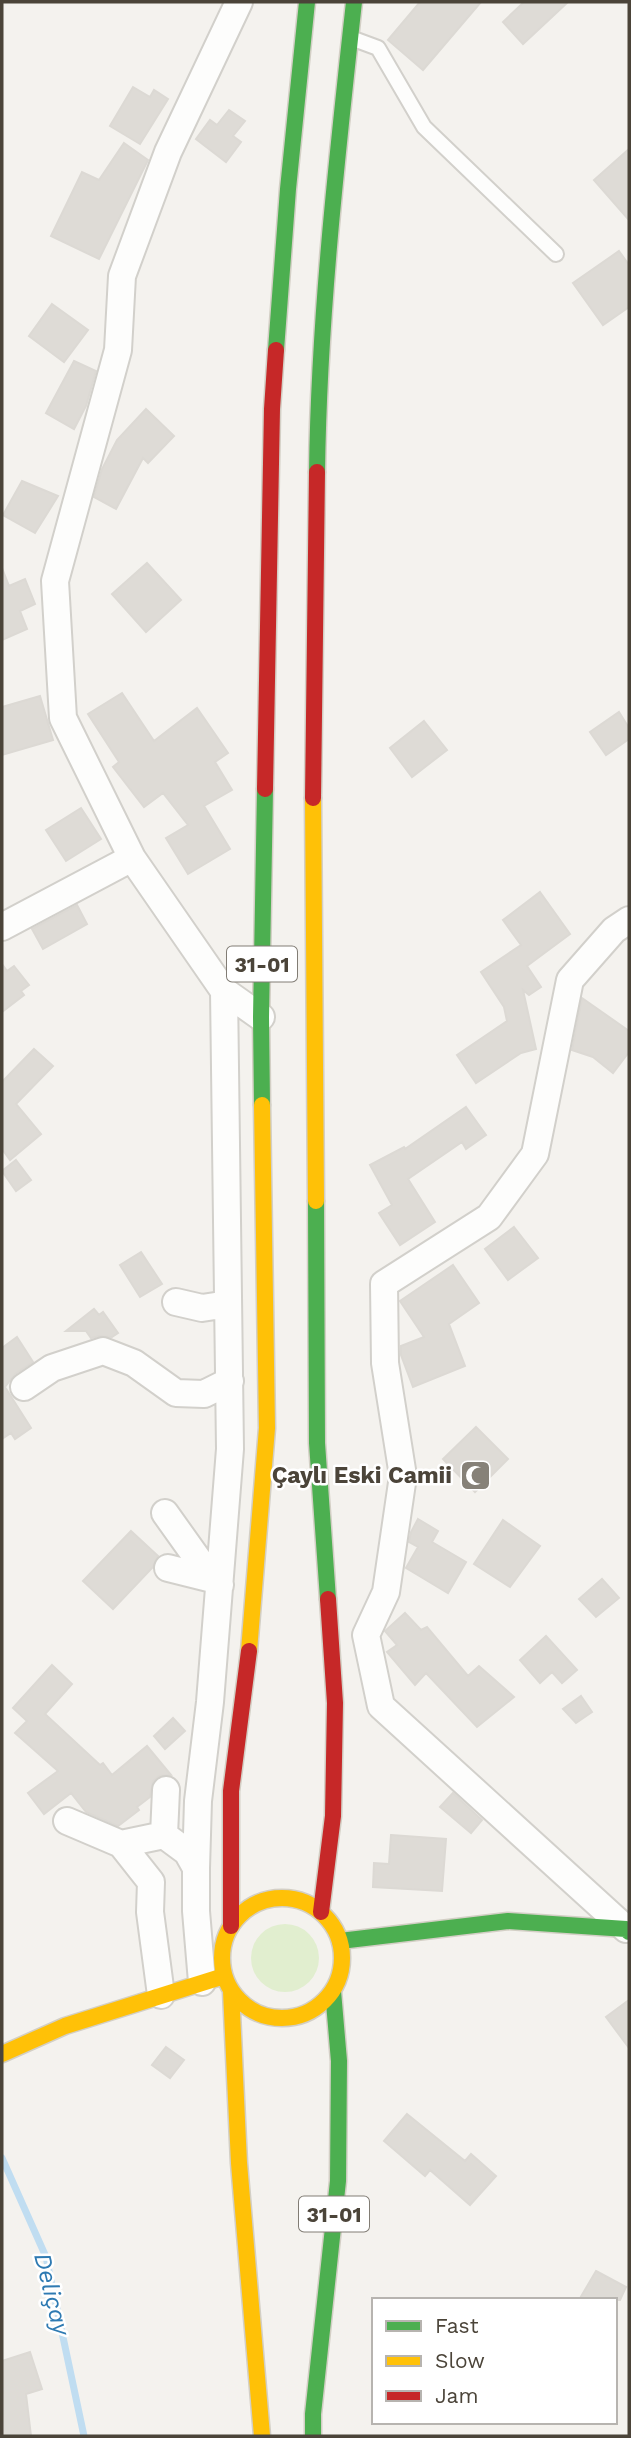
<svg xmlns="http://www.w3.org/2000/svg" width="631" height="2438" font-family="'Work Sans',sans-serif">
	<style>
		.green { fill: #e1eecf }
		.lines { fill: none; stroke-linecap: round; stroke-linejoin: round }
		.stream { stroke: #c0ddf1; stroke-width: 7 }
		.building { fill: #dedbd6; stroke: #dcd9d4; stroke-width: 2 }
		.lane-casing { stroke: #d2d0cb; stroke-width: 18 }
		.street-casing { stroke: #d2d0cb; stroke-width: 30 }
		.fast-casing { stroke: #d3cfc5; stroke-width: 19 }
		.slow-casing { stroke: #d3cfc5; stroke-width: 19 }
		.jam-casing { stroke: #d3cfc5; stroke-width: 19 }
		.lane { stroke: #fdfdfc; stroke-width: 14 }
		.street { stroke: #fdfdfc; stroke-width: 26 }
		.fast { stroke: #4caf50; stroke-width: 16 }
		.slow { stroke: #ffc107; stroke-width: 16 }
		.jam { stroke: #c62828; stroke-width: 16 }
		.labels { text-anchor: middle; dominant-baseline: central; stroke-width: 5; stroke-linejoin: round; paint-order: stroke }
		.shield { fill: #fff; stroke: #817c74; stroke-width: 2 }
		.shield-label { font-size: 21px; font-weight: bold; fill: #4b4439 }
		.poi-label { font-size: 23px; font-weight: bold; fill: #4b4439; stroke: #fff; text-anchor: end }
		.water-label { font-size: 24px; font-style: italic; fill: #2e7ab2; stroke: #fff }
	</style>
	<rect width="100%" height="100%" fill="#f4f2ee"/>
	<path class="green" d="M251 1958a34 34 0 1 1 68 0a34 34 0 1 1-68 0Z"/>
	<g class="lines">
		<path class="stream" d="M2,2158L46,2257L84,2436"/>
	</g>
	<path class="building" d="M420,2H481L423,70L388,40Z
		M524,2H568L523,44L503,22Z
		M133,87L150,97L154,90L168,99L140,144L110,126Z
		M229,110L245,121L233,136L241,142L226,162L196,139L210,120L217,125Z
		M124,143L148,160L99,259L51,236L82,172L99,180Z
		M629,149V220L594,180Z
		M619,251L629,265V307L603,325L573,283Z
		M52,304L88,330L64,362L29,336Z
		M74,361L96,371L86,406L74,429L46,413Z
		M146,409L174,436L148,463L143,458L116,509L94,497L102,469L117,440Z
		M22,481L58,496L35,533L3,515Z
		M147,563L181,600L146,632L112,594Z
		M2,568L9,586L25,579L35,604L20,611L27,629L2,640Z
		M122,693L154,741L197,708L228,753L215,762L232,790L204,806L230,849L188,874L166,838L188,825L163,793L144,807L113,767L119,762L88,714Z
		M40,696L53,740L2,755V707Z
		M619,712L629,728V739L606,755L590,732Z
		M424,721L447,750L412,777L390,748Z
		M81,808L101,839L66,861L46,830Z
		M540,892L570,934L527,966L541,987L529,995L523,990L536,1049L521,1053L476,1083L457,1055L507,1021L504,1007L481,972L521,945L503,920Z
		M77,905L87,924L43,949L32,929Z
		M2,964L7,971L14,966L29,985L21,991L24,995L2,1012Z
		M582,998L629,1031V1052L613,1073L593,1057L572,1050Z
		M34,1049L53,1066L16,1104L41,1134L10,1160L2,1149V1082Z
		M466,1107L486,1135L466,1149L462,1142L408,1179L435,1222L400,1245L379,1213L392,1205L370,1165L404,1147L405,1149Z
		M16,1160L31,1180L16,1191L2,1171Z
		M514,1227L538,1258L508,1280L485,1249Z
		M141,1252L162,1284L140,1297L120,1265Z
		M453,1265L479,1303L449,1324L465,1366L413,1387L401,1355V1346L424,1337L400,1301Z
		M94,1309L99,1315L103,1312L118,1333L112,1337L99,1336L91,1338L86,1331H66Z
		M17,1337L33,1362L15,1374L5,1387L31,1428L15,1439L11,1433L2,1439V1348Z
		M476,1427L508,1459L475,1492L443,1459Z
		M418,1519L438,1531L432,1542L466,1562L448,1593L406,1568L418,1547L409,1542L411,1532Z
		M503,1520L540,1546L510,1587L474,1564Z
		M131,1531L158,1556L153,1567L113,1609L83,1581Z
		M602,1579L619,1598L596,1617L579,1599Z
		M405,1613L421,1630L427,1627L468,1676L479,1666L514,1697L477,1727L426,1673L415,1685L387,1652L397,1645L385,1631Z
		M546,1636L577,1670L562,1683L552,1672L540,1683L520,1660Z
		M52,1665L72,1684L45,1714L100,1765L103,1763L112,1775L147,1746L171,1775L159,1776L153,1781L150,1797L137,1807L139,1810L118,1826L86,1812L71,1793L44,1814L28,1793L58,1771L15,1733L27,1721L13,1708Z
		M581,1696L592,1712L576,1723L563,1709Z
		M173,1718L185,1731L165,1749L154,1736Z
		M453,1793L482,1820L471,1833L440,1807Z
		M391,1835L446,1839L442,1891L373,1887L374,1863L389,1864Z
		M629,2000V2048L606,2017Z
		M166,2047L184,2060L170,2078L152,2065Z
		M407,2114L465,2161L471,2154L496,2176L470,2205L430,2170L425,2176L384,2141Z
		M596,2271L626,2287L620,2300H579Z
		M30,2352L42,2389L26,2394L31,2436H2V2361Z"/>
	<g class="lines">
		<defs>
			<path id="lane" d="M351,38L378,48L424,127L556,254"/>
			<path id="street" d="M239,2L168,152L122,276L118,350L55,581L63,718L132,858L224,991L261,1017
				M2,927L132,858
				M176,1302L202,1308L228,1304
				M24,1387L52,1368L103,1351L134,1363L176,1393L204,1394L230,1381
				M165,1513L212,1579L220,1585
				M168,1568L212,1579
				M67,1821L121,1844L151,1882L150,1912L161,1995
				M164,1835L187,1852L196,1868V1911L202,1982
				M121,1844L164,1835L166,1790
				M196,1868L198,1801L210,1702L230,1449L224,991
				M626,1929L381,1706L366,1635L386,1592L403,1476L385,1363L384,1284L489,1217L535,1154L570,980L614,930L629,920"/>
			<path id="fast" d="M276,350L288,189L307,2
				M317,472C319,315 337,158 354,2
				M262,1105L261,1017L265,789
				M316,1201L317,1443L328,1599
				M340,1941L508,1921L626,1929L629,1932
				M313,2436V2414L338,2181L339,2061L333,1991"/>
			<path id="slow" d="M313,798L316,1201
				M249,1651L267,1428L262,1105
				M222 1958a60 60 0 1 1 120 0a60 60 0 1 1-120 0Z
				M231,1991L239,2163L262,2436
				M2,2054L65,2026L224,1976"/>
			<path id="jam" d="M265,789L272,409L276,350
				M313,798L317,472
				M321,1912L333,1816L335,1703L328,1599
				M231,1926V1791L249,1651"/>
		</defs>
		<use href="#lane" class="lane-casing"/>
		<use href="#street" class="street-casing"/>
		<use href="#fast" class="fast-casing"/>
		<use href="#slow" class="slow-casing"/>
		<use href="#jam" class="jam-casing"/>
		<use href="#lane" class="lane"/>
		<use href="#street" class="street"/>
		<use href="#fast" class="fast"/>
		<use href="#slow" class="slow"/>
		<use href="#jam" class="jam"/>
	</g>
	<defs>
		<symbol id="mosque-square" viewBox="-11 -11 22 22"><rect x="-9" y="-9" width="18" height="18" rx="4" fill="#868178" stroke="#fff"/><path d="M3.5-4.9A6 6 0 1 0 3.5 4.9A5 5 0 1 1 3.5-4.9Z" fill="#fff"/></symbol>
	</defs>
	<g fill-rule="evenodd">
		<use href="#mosque-square" x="458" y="1458" width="35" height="35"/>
	</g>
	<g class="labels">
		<g class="shield">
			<rect x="227" y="946.5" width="70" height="35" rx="5"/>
			<rect x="299" y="2196.5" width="70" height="35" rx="5"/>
		</g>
		<g class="shield-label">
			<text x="262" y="964">31-01</text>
			<text x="334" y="2214">31-01</text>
		</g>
		<g class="poi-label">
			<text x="452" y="1475">Çaylı Eski Camii</text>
		</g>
		<g class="water-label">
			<text transform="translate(52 2294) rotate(76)">Deliçay</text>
		</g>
	</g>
	<rect width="631" height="2438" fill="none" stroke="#4b4439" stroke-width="7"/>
	<rect x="372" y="2298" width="245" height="126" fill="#ffffff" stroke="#b7b4b0" stroke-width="2"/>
	<rect x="386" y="2321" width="35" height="10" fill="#4caf50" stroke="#b7b4b0" stroke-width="2"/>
	<text x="435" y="2333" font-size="21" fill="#4b4439">Fast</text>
	<rect x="386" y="2356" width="35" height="10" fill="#ffc107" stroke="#b7b4b0" stroke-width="2"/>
	<text x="435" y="2368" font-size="21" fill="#4b4439">Slow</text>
	<rect x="386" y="2391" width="35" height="10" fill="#c62828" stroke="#b7b4b0" stroke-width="2"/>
	<text x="435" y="2403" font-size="21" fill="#4b4439">Jam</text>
</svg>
